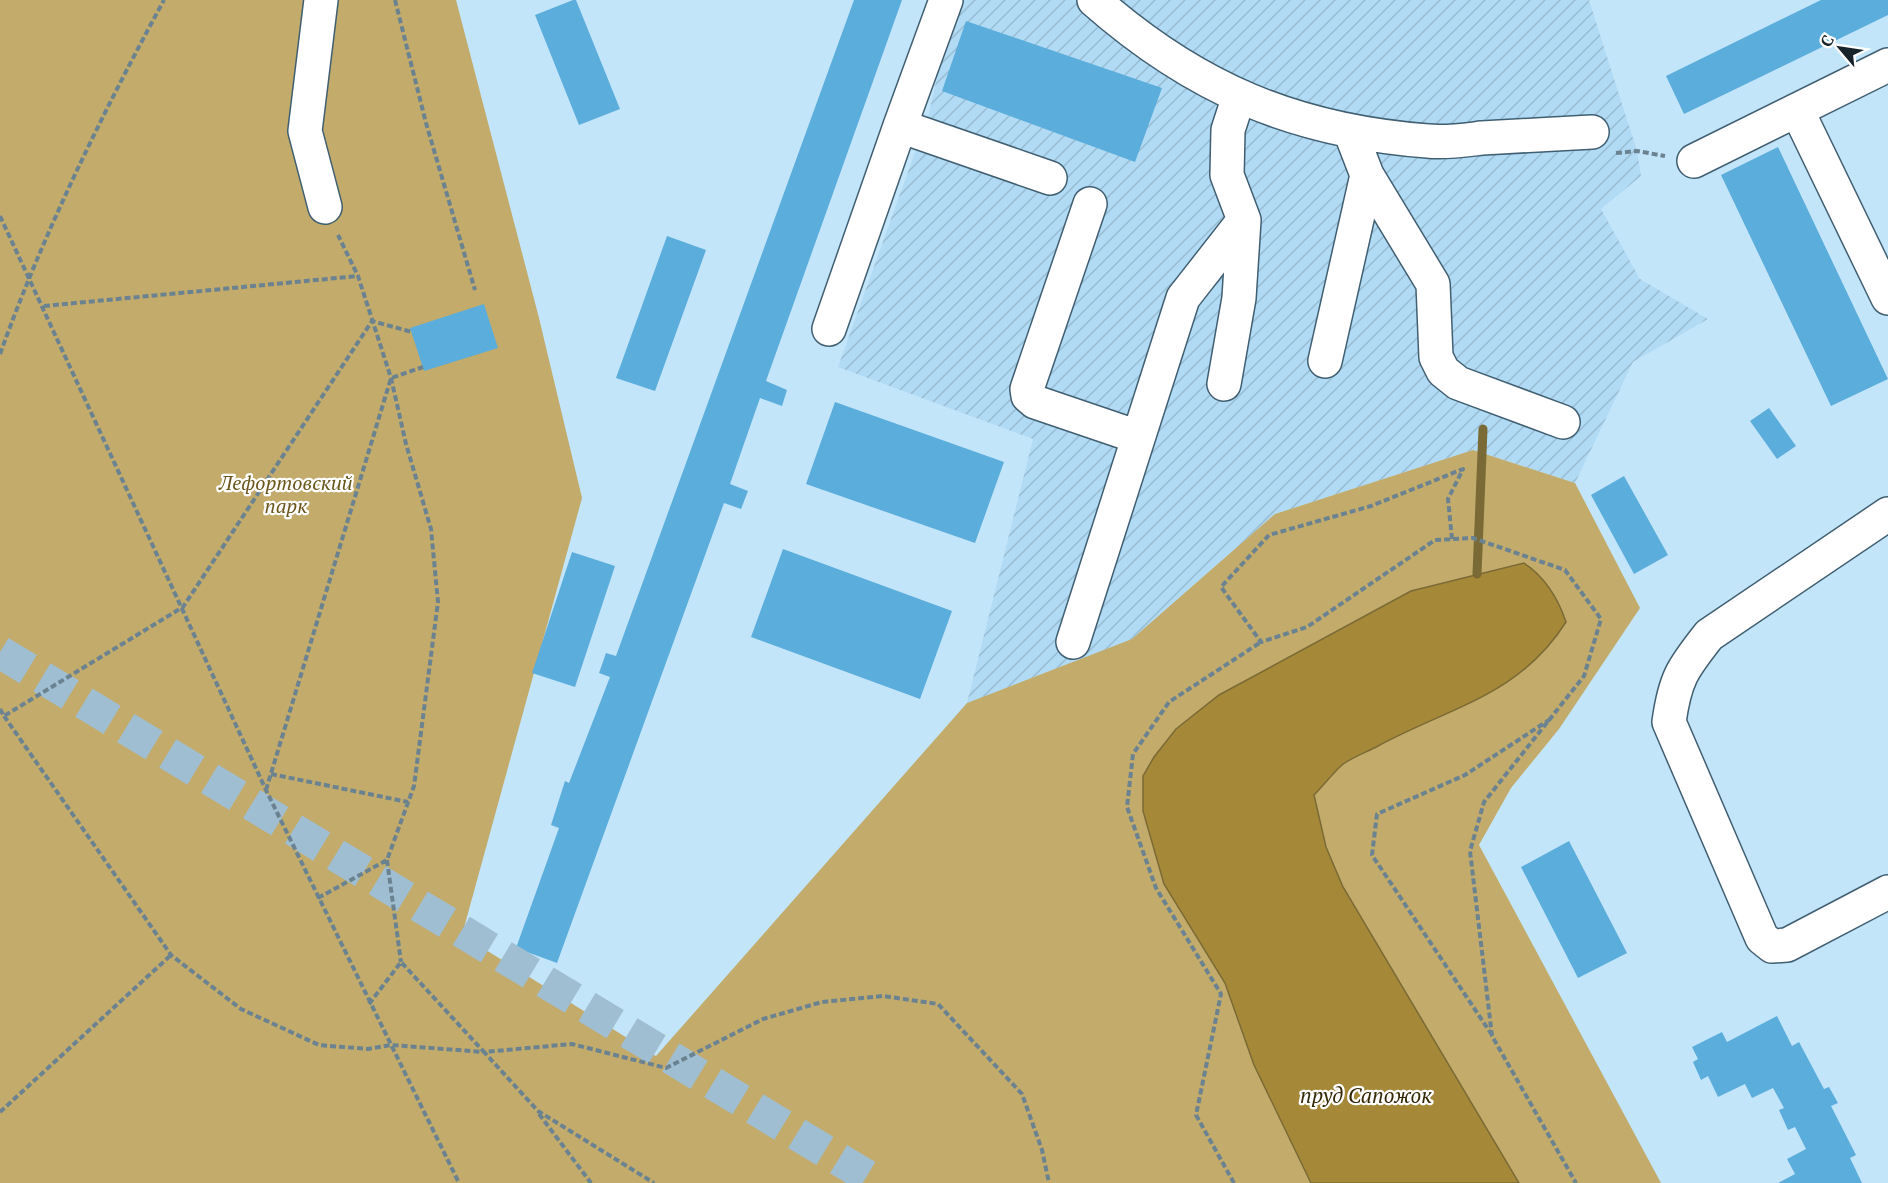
<svg xmlns="http://www.w3.org/2000/svg" width="1888" height="1183" font-family="'PT Serif',serif">
	<style>
		.industrial { fill: url(#industrial-furrows) }
		.park { fill: #c2ab6b }
		.water { fill: #a58939; stroke: #7a6a35; stroke-width: 1.5 }
		.lines { fill: none; stroke-linecap: round; stroke-linejoin: round }
		.stream { stroke: #7a6a35; stroke-width: 9 }
		.building { fill: #5baddb }
		.major-tunnel { stroke: #a0bed1; stroke-width: 33; stroke-dasharray: 33 16; stroke-linecap: butt }
		.minor-casing { stroke: #405f71; stroke-width: 36 }
		.path { stroke: #6b8391; stroke-width: 4; stroke-dasharray: 6 3; stroke-linecap: butt }
		.minor { stroke: #fff; stroke-width: 33 }
		.labels { text-anchor: middle; dominant-baseline: central; stroke-width: 4.5; stroke-linejoin: round; paint-order: stroke }
		.park-label { font-size: 20px; font-style: italic; fill: #69551a; stroke: #fff }
		.water-label { font-size: 21px; font-style: italic; fill: #352905; stroke: #fff }
	</style>
	<defs>
		<pattern id="industrial-furrows" width="10" height="10" patternUnits="userSpaceOnUse" patternTransform="scale(1.5)"><rect width="10" height="10" fill="#b1dbf5"/><path d="M-1 1l2-2M0 10L10 0M9 11l2-2" fill="none" stroke="#98bcd2"/></pattern>
	</defs>
	<rect width="100%" height="100%" fill="#c3e5fa"/>
	<path class="industrial" d="M954,0H1589L1637,151L1641,176L1601,209L1640,279L1708,319L1633,362L1575,483L1473,450L1275,514L1132,639L967,703L1033,439L838,367L929,113Z"/>
	<path class="park" d="M0,0H456L539,318L582,498L462,935L656,1056L967,703L1132,639L1275,514L1473,450L1575,483L1640,608L1559,729L1511,788L1479,845L1661,1183H0Z"/>
	<path class="water" d="M1524,563C1545,577 1558,598 1566,622C1519,696 1450,707 1378,746C1367,752 1352,757 1342,765C1332,774 1323,786 1314,795L1326,847L1343,887L1519,1183H1311L1254,1065L1225,983L1164,884L1143,811V776L1154,757L1176,729L1219,695L1411,591Z"/>
	<g class="lines">
		<path class="stream" d="M1477,574L1483,429"/>
	</g>
	<path class="building" d="M573,0H576L620,109L579,125L535,15Z
		M854,0H902L766,381L787,390L782,406L760,398L730,484L748,491L741,509L724,503L557,963L516,948L559,828L551,825L565,781L569,783L610,677L599,673L606,653L616,656Z
		M1821,0H1888V15L1684,114L1666,76Z
		M966,21L1162,88L1135,162L942,91Z
		M1778,147L1888,379L1831,406L1721,175Z
		M667,236L706,250L655,391L616,378Z
		M484,304L498,348L424,371L410,328Z
		M835,402L1004,462L975,543L806,484Z
		M1769,408L1796,446L1777,459L1750,421Z
		M1624,476L1668,555L1634,574L1591,495Z
		M783,549L952,611L920,699L751,637Z
		M572,552L615,566L575,687L532,673Z
		M1569,841L1627,953L1578,978L1521,867Z
		M1777,1016L1792,1046L1799,1042L1824,1089L1829,1087L1838,1103L1831,1106L1856,1155L1850,1158L1862,1183H1778L1795,1174L1787,1159L1806,1149L1795,1127L1788,1130L1779,1110L1784,1108L1773,1088L1752,1098L1745,1084L1718,1097L1708,1076L1701,1080L1693,1062L1698,1059L1692,1047L1722,1032L1727,1042Z"/>
	<g class="lines">
		<path class="major-tunnel" d="M0,652L878,1183"/>
		<defs>
			<path id="minor" d="M321,0L305,131L325,207
				M946,0L900,126L1050,178
				M1094,0C1194,88 1294,131 1428,141C1445,143 1465,140 1482,138C1519,136 1555,134 1592,132
				M1797,110L1888,298
				M1350,131L1367,175L1433,284L1436,357L1443,371L1458,383L1563,422
				M1694,161L1888,65
				M1090,204L1027,389L1028,396L1035,402L1138,437
				M829,329L900,126
				M1325,361L1367,175
				M1224,384L1239,298L1244,220L1227,175L1228,130L1239,96
				M1888,514L1709,635C1682,669 1675,679 1669,722L1762,938L1772,946L1787,945L1888,892
				M1073,642L1183,298L1244,220"/>
		</defs>
		<use href="#minor" class="minor-casing"/>
		<path class="path" d="M395,0L426,123L475,290
			M1616,153L1637,151L1665,156
			M0,216L266,790L459,1183
			M44,306L358,276
			M0,354C44,232 102,114 164,0
			M1452,539L1448,499L1463,469L1371,506L1269,535L1221,587L1261,642L1307,627L1435,540L1473,538L1565,570L1601,619L1584,676L1484,802L1470,851L1492,1036L1576,1183
			M0,709L4,716L183,607L372,321L412,332
			M4,716L171,955L241,1009L319,1045L368,1049L391,1045L484,1052L538,1111L654,1183
			M271,774L408,802
			M266,790L391,378L423,367
			M387,860L401,962
			M318,898L387,860L414,786L438,602L431,529L406,444L391,378L358,276L338,235
			M369,1004L401,962L484,1052L572,1044L666,1068L763,1019L822,1002L883,996L938,1004L1022,1094L1042,1150L1049,1183
			M1492,1035L1372,855L1377,814L1465,775L1552,718
			M0,1112L171,955
			M539,1114L591,1183
			M1234,1183L1196,1115L1221,994L1156,888L1127,807L1133,754L1169,702L1261,642"/>
		<use href="#minor" class="minor"/>
	</g>
	<g class="labels">
		<g class="park-label">
			<text x="286" y="482">Лефортовский<tspan x="286" dy="23">парк</tspan></text>
		</g>
		<g class="water-label">
			<text x="1366" y="1095">пруд Сапожок</text>
		</g>
	</g>
	<g transform="translate(1840 48) rotate(299)" stroke="#ffffff" stroke-width="4.5" paint-order="stroke">
	<path d="M0-4.5L10 22L0 15L-10 22Z" fill="#16232b"/>
	<text y="-9" font-size="16" font-weight="bold" text-anchor="middle" fill="#16232b">С</text>
	</g>
</svg>
